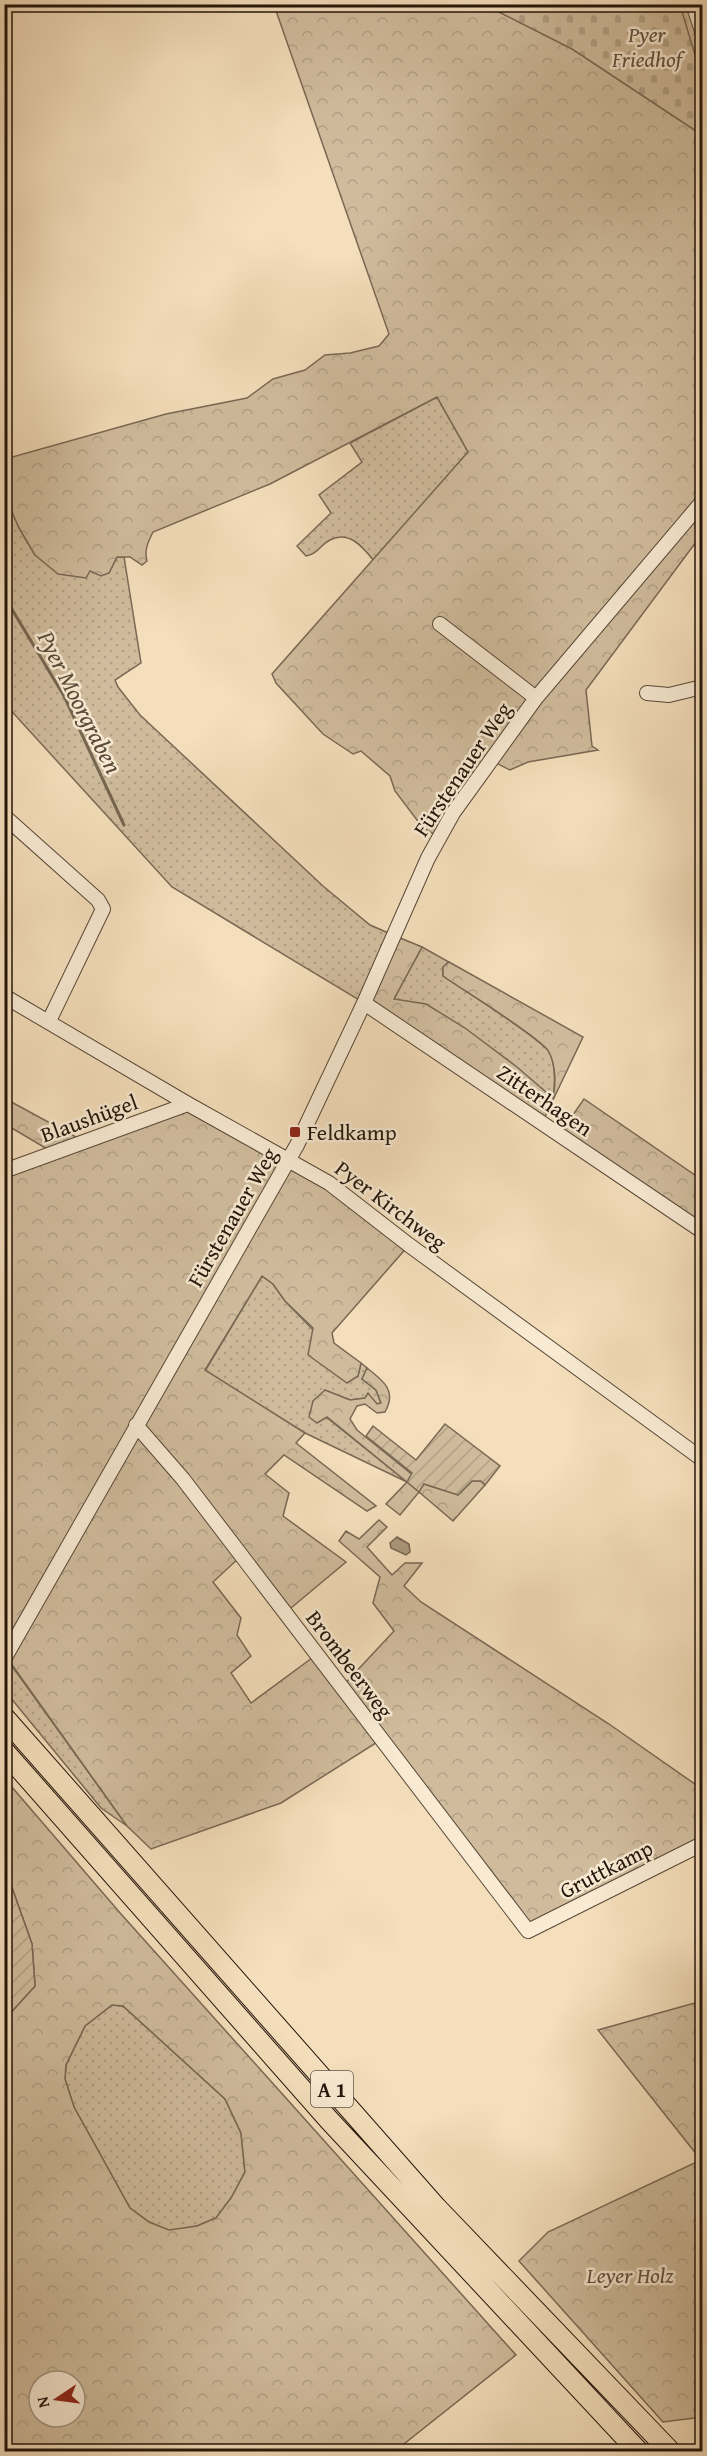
<svg xmlns="http://www.w3.org/2000/svg" width="707" height="2456" font-family="'Gentium Book Plus',serif">
	<style>
		.grass { fill: url(#grass-dots); stroke: #7a6854; stroke-width: 1.5 }
		.forest { fill: url(#forest-crowns); stroke: #7a6854; stroke-width: 1.5; fill-rule: evenodd }
		.cemetery { fill: url(#cemetery-stones); stroke: #7a6854; stroke-width: 1.5 }
		.garden { fill: url(#garden-furrows); stroke: #7a6854; stroke-width: 1.5 }
		.water { fill: url(#water-ripples); stroke: #766550; stroke-width: 1.5 }
		.lines { fill: none; stroke-linecap: round; stroke-linejoin: round }
		.stream { stroke: #766550; stroke-width: 3 }
		.minor-casing { stroke: #574736; stroke-width: 16 }
		.highway-casing { stroke: #23150a; stroke-width: 22 }
		.minor { stroke: #f8ead3; stroke-width: 14 }
		.highway { stroke: #f4debb; stroke-width: 20 }
		.poi-dot { fill: #8f2418; stroke: #f8ead3; stroke-width: 2 }
		.labels { text-anchor: middle; dominant-baseline: central; stroke-width: 5; stroke-linejoin: round; paint-order: stroke }
		.shield { fill: #f8ead3; stroke: #635546; stroke-width: 1.5 }
		.shield-label { font-size: 21px; font-weight: bold; fill: #23150a }
		.park-label { font-size: 22px; font-style: italic; fill: #604f3d; stroke: #f8ead3 }
		.street-label { font-size: 22px; fill: #23150a; stroke: #f8ead3 }
		.poi-label { font-size: 22px; fill: #23150a; stroke: #f8ead3; text-anchor: start }
		.water-label { font-size: 24px; font-style: italic; fill: #5a4a39; stroke: #f8ead3 }
	</style>
	<defs>
		<pattern id="grass-dots" width="8" height="8" patternUnits="userSpaceOnUse" patternTransform="scale(1.5)"><rect width="8" height="8" fill="#d0bc9d"/><path d="M2 2h.1M6 6h.1" fill="none" stroke="#b2a186" stroke-width="1.8" stroke-linecap="round"/></pattern>
		<pattern id="forest-crowns" width="20" height="18" patternUnits="userSpaceOnUse" patternTransform="scale(1.5)"><rect width="20" height="18" fill="#d0bc9d"/><path d="M2 6a3 3 0 1 1 6 0M12 15a3 3 0 1 1 6 0" fill="none" stroke="#b2a186"/></pattern>
		<pattern id="cemetery-stones" width="16" height="16" patternUnits="userSpaceOnUse" patternTransform="scale(1.5)"><rect width="16" height="16" fill="#d0bc9d"/><path d="M2 7V4a2 2 0 0 1 4 0v3zM10 15v-3a2 2 0 0 1 4 0v3z" fill="#b2a186"/></pattern>
		<pattern id="garden-furrows" width="10" height="10" patternUnits="userSpaceOnUse" patternTransform="scale(1.5)"><rect width="10" height="10" fill="#d0bc9d"/><path d="M-1 1l2-2M0 10L10 0M9 11l2-2" fill="none" stroke="#b2a186"/></pattern>
		<pattern id="water-ripples" width="26" height="14" patternUnits="userSpaceOnUse" patternTransform="scale(1.5)"><rect width="26" height="14" fill="#ad9a7f"/><path d="M2 4q2-2 4 0t4 0M15 11q2-2 4 0t4 0" fill="none" stroke="#8c7c66"/></pattern>
	</defs>
	<rect width="100%" height="100%" fill="#f4debb"/>
	<filter id="stains"><feTurbulence type="fractalNoise" baseFrequency=".00333" numOctaves="4"/><feColorMatrix values="0 0 0 0 .2 0 0 0 0 .09 0 0 0 0 .02 0 0 0 .5 -.17"/></filter>
	<radialGradient id="worn" r=".72"><stop offset=".6" stop-color="#630" stop-opacity="0"/><stop offset="1" stop-color="#630" stop-opacity=".3"/></radialGradient>
	<path class="grass" d="M437,397L468,452L374,561C363,547 349,530 330,540C320,545 318,554 306,556L297,546L331,513L319,495L362,462L350,443Z
		M5,496L19,528L35,555L89,570L109,573L117,557H124L141,663L115,680L118,687L140,715L323,886L370,925L393,935L364,1003L172,887L5,704Z
		M422,947L449,962L443,967V976C460,988 544,1040 550,1053C556,1067 555,1084 553,1099L516,1067L394,999Z
		M262,1276L273,1284L285,1301L358,1376L361,1363L367,1368L362,1379L376,1390L381,1403L377,1404L366,1398L350,1400L325,1390L326,1417L407,1482L305,1433L205,1371Z
		M4,1655L127,1826L101,1808L5,1691Z
		M112,2005L123,2006L225,2099L241,2133L245,2172L231,2198L216,2218L197,2226L169,2231L149,2222L130,2208L74,2107L65,2079L66,2065L85,2026Z"/>
	<path class="forest" d="M274,5H687L702,32V534L586,690L592,746L598,750L528,762L510,770L490,760L439,837L423,828L395,791L390,776L361,751L353,754L323,734L276,683L272,674L468,452L437,397L270,484L153,532C148,542 144,550 147,561L142,565L130,557H117L109,573L101,576L90,571L86,578L58,574L35,555L19,528L5,496V459L166,414L247,398L273,379L305,370L325,355L350,353L379,346L389,334Z
		M393,935L422,947L394,999L426,1004L465,1028L517,1067L553,1098C556,1085 556,1066 549,1052C544,1040 460,988 443,976V967L449,962L583,1037L542,1123L559,1135L584,1099L702,1180V1231L364,1003Z
		M4,1098L85,1142L188,1104L297,1163L409,1245L332,1333L334,1343L361,1363L358,1376L347,1383L308,1355L313,1328L285,1301L273,1284L262,1276L205,1370L305,1433L296,1443L376,1506L367,1511L284,1455L265,1474L289,1493L283,1516L346,1562L285,1613L241,1556L213,1582L241,1618L237,1635L251,1656L231,1673L251,1703L312,1658L337,1692L394,1631L373,1603L380,1577L339,1541L346,1531L359,1539L379,1520L387,1527L367,1547L392,1575L405,1563H422L404,1586L421,1602L609,1724L702,1789V1844L529,1928L382,1739L281,1803L151,1849L127,1826L5,1655V1171L54,1153L5,1124Z
		M367,1368C384,1381 397,1391 385,1412L377,1413L365,1404L357,1406L350,1419L357,1430L424,1484L458,1495L472,1481H481L485,1485L453,1521L419,1492L400,1515L386,1504L407,1482L327,1417L317,1423L309,1417L313,1401L325,1390L350,1400L365,1398L368,1393L377,1404L381,1403L376,1390L362,1379Z
		M5,1779L121,1914L516,2355L395,2451H5V2019L35,1986L32,1944L5,1868ZM112,2005L123,2006L225,2099L241,2133L245,2172L231,2198L216,2218L197,2226L169,2230L149,2222L130,2208L74,2107L65,2079L66,2065L85,2026ZM39,2381H75V2417H39Z
		M702,2001V2417L663,2422L519,2261L548,2232L701,2160L598,2030Z"/>
	<path class="cemetery" d="M485,5H680L702,78V135L572,49Z"/>
	<path class="garden" d="M445,1424L500,1466L485,1485L481,1481H472L458,1495L424,1484L419,1492L407,1482L412,1473L366,1436L373,1426L416,1460Z
		M5,1868L32,1944L35,1986L5,2019Z"/>
	<path class="water" d="M397,1537L409,1544L410,1552L406,1555L391,1548L390,1543Z"/>
	<g class="lines">
		<path class="stream" d="M4,596L64,696L124,825"/>
		<defs>
			<path id="minor" d="M693,4L702,31
				M440,624L536,698
				M647,693L669,695L702,687
				M4,816L98,900L103,909L49,1021
				M4,996L188,1104L329,1183L409,1245L702,1459
				M364,1003L702,1231
				M4,1171L188,1104
				M136,1425L183,1479L528,1931L702,1844
				M4,1659L297,1145L364,1003L428,858L453,813L536,698L702,502"/>
			<path id="highway" d="M4,1717L436,2207L671,2452
				M4,1751L329,2120L639,2452"/>
		</defs>
		<use href="#minor" class="minor-casing"/>
		<use href="#highway" class="highway-casing"/>
		<use href="#minor" class="minor"/>
		<use href="#highway" class="highway"/>
	</g>
	<rect class="poi-dot" x="289" y="1126" width="12" height="12" rx="3"/>
	<g class="labels">
		<rect class="shield" x="311" y="2071" width="42" height="36" rx="4.5"/>
		<g class="shield-label">
			<text x="332" y="2089">A 1</text>
		</g>
		<g class="park-label">
			<text x="647" y="34">Pyer<tspan x="647" dy="25">Friedhof</tspan></text>
			<text x="630" y="2275">Leyer Holz</text>
		</g>
		<g class="street-label">
			<text transform="translate(462 769) rotate(-56)">Fürstenauer Weg</text>
			<text transform="translate(545 1100) rotate(34)">Zitterhagen</text>
			<text transform="translate(89 1118) rotate(-20)">Blaushügel</text>
			<text transform="translate(391 1205) rotate(37)">Pyer Kirchweg</text>
			<text transform="translate(232 1217) rotate(-60)">Fürstenauer Weg</text>
			<text transform="translate(350 1664) rotate(53)">Brombeerweg</text>
			<text transform="translate(606 1869) rotate(-27)">Gruttkamp</text>
		</g>
		<g class="poi-label">
			<text x="307" y="1132">Feldkamp</text>
		</g>
		<g class="water-label">
			<text transform="translate(80 702) rotate(63)">Pyer Moorgraben</text>
		</g>
	</g>
	<rect width="707" height="2456" fill="none" stroke="#f4debb" stroke-width="24"/>
	<rect x="6" y="6" width="695" height="2444" fill="none" stroke="#23150a" stroke-width="3"/>
	<rect x="12" y="12" width="683" height="2432" fill="none" stroke="#23150a" stroke-width="1.5"/>
	<g transform="translate(57 2399) rotate(257)"><circle r="28" fill="#f8ead3" stroke="#a39583" stroke-width="1.5"/>
	<path d="M0-4.5L10 22L0 15L-10 22Z" fill="#8f2418"/>
	<text y="-9" font-size="16" font-weight="bold" text-anchor="middle" fill="#23150a">N</text>
	</g>
	<rect width="100%" height="100%" filter="url(#stains)"/>
	<rect width="100%" height="100%" fill="url(#worn)"/>
</svg>
